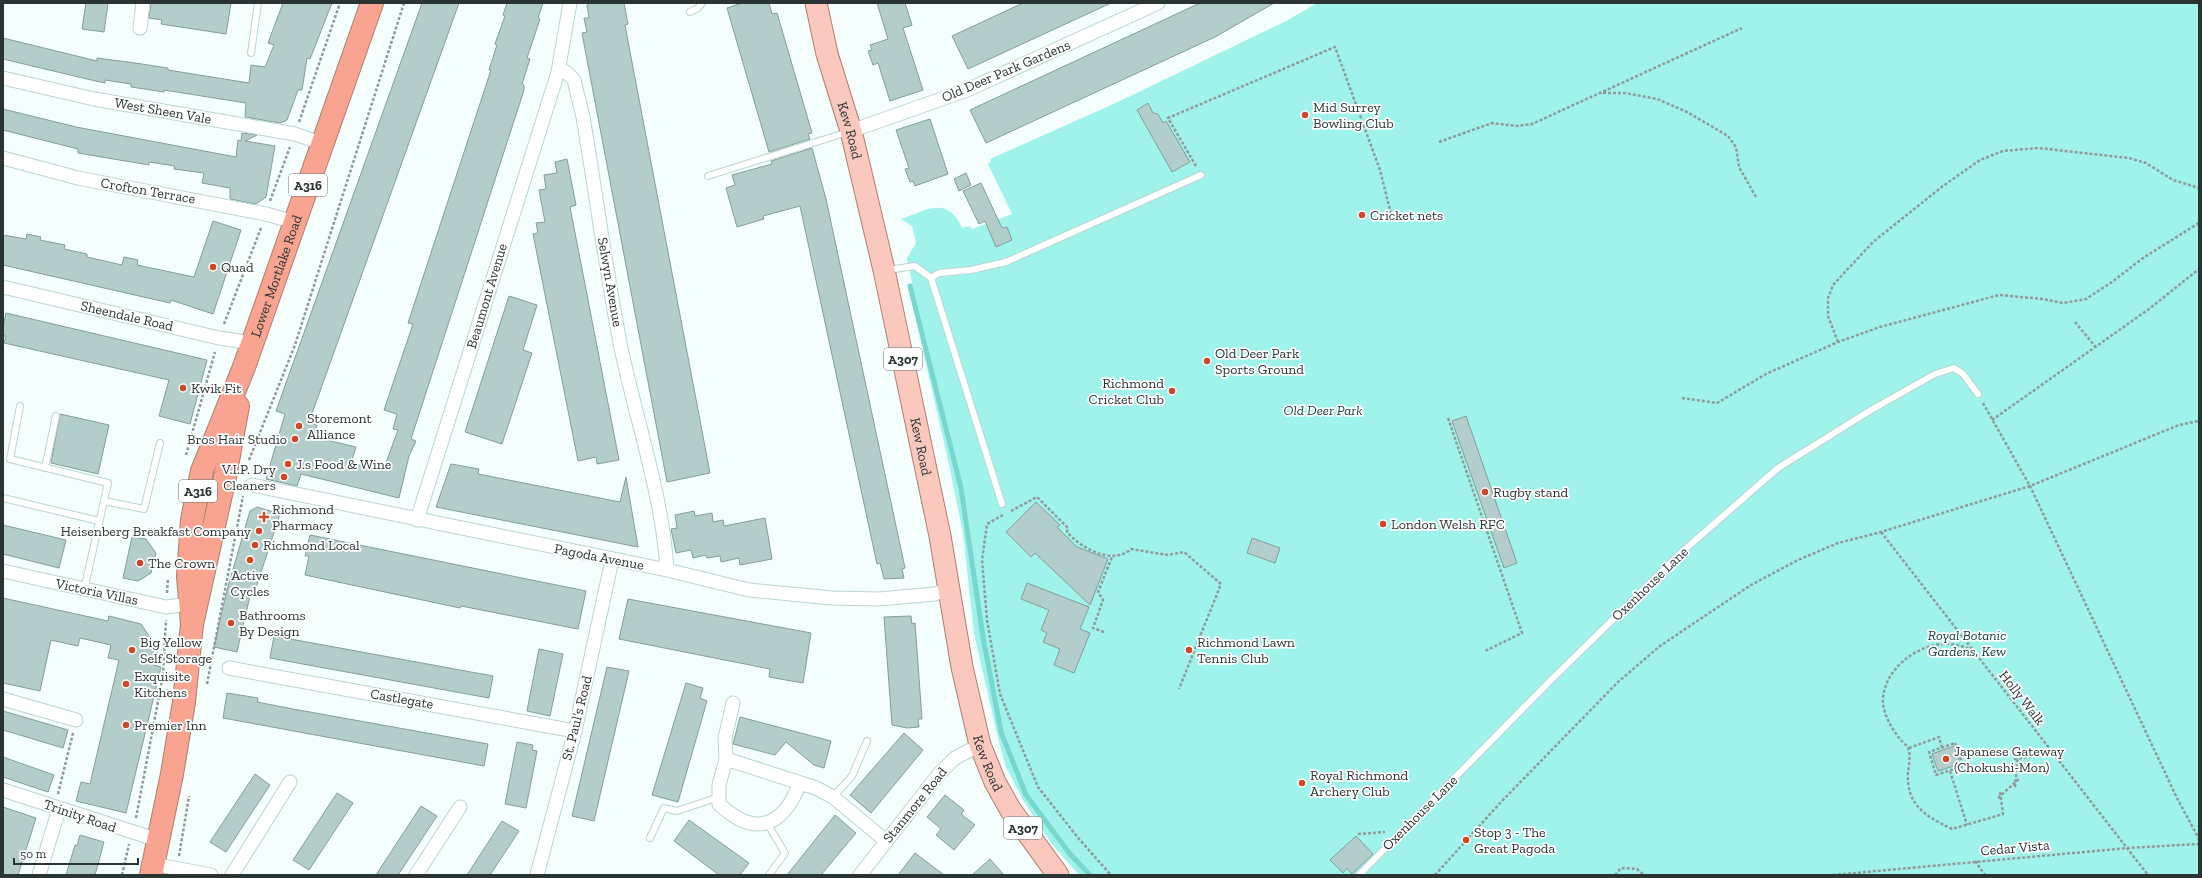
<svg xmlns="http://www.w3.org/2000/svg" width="2202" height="878" font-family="'Zilla Slab',serif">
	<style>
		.green { fill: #a0f3ea }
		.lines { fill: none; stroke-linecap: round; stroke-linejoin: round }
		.stream { stroke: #77d7cd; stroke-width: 5 }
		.building { fill: #b3ceca; stroke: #839d99 }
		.lane-casing { stroke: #bad5d2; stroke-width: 8 }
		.street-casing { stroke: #bad5d2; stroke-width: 15 }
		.primary-casing { stroke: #b07d70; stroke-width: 23 }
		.highway-casing { stroke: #b07d70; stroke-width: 24 }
		.path { stroke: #8f9a99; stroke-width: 2.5; stroke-dasharray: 3 2; stroke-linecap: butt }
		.lane { stroke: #fff; stroke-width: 6 }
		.street { stroke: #fff; stroke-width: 13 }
		.primary { stroke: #fbc8bd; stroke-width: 21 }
		.highway { stroke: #f8a491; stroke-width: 22 }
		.poi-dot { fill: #d04628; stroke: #fff; stroke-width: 1.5 }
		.labels { text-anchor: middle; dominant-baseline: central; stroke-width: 3.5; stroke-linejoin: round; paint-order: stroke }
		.shield { fill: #fff; stroke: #697170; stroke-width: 1 }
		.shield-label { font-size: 13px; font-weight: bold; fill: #293433 }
		.street-label { font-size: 14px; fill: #293433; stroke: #fff }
		.poi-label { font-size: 14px; fill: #293433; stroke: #fff; text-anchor: start }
		.park-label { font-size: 14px; font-style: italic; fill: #15423e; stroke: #fff }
	</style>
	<rect width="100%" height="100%" fill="#f3fefd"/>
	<path class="green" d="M1317,3H2199V875H1079L1051,843L1023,800L1006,767L998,738L974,633L963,533L950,469L909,289L912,282L907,258L916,243L912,226L901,219C927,210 948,195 962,228L970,226L972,229L1012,214L988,164L991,162L990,159L1120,101L1288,20Z"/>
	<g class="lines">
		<path class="stream" d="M910,286L961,488L983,637L1001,732L1026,795L1070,854L1090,875"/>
	</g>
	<path class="building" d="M86,3H108L104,32L82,29Z
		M151,3H231L226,34L161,24L162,20L149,18Z
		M283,3H332L310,59L307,58L302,90H298L287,120L280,123L245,117L246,103L164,90V92L145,89L131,87V84L105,80V83L87,79L3,59V38L97,61V58L135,63L168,68V70L249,83L251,65L265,67L274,45L268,43Z
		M422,3H459L309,422L317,425L314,437L356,447L351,463L383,471L398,430L393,429L397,414L384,410L413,324L408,323L491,70H489L497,45L495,44L505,16L503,15L507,3H543L538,18L540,19L527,58L530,59L522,84L524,85V90L411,439L416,441L409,456L399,498L301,474L297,486L266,479L285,414L276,411Z
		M590,3H624L628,24L625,25L631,57L710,473L667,482L582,33L587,32L584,18H589L587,5Z
		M742,3H769L772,14L777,13L812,133L808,134L810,139L769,152L727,8Z
		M877,3H905L912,25L903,28L923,90L890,101L878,63L873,65L868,51L872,50L870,45L888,39Z
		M1023,3H1111L968,69L952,36Z
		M1200,3H1274L1215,37L986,143L970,110Z
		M1148,103L1153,113L1158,114L1163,123L1166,121L1190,162L1172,172L1137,110Z
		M3,109L76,127L236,157L238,140L241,141L242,133L257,135L245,141L275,146L266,197L256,204L230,199V188L202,183L204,173L174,169L175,166L149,162V165L78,153V149L3,130Z
		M930,119L948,174L915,186L913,181L910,182L905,169L909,168L896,130Z
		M812,148L826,199L905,568L902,569L904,578L884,579L880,563L877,564L800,206L763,216L764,219L737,227L726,188L735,185L732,175L772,164L771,161Z
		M567,159L576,205L570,207L619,460L597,464L596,457L578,461L533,234L538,233L536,223L545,222L539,190L546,189L544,175L557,173L555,162Z
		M966,173L971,185L959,191L954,179Z
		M981,183L1002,228L1007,227L1012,240L996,247L985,221L979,224L963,191Z
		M213,221L241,230L213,314L171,300L170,303L3,265V235L26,239L27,234L41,237L40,240L65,245L64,249L87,254V257L122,265L124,257L138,260L137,265L194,277Z
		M509,296L537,305L523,350L532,353L502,444L465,432Z
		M6,313L207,360L190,424L159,416L169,380L4,343L6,336H3V327Z
		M60,414L109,425L98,474L51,463Z
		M1466,416L1517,563L1504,568L1452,421Z
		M451,464L479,469L478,474L620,502L626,477L638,547L436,507Z
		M1036,502L1060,525L1057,527L1077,547L1108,559L1090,605L1035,553L1031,557L1006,532Z
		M257,507L280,514L253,597L250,596L237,652L214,647L227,590L250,511Z
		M694,511L695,516L712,513L713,522L723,520L724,526L765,518L772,559L740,565L739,558L721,562L720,556L707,558L706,555L693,558L691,550L676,553L671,529L677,528L675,515Z
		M3,525L66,540L59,568L3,554Z
		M310,535L586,591L578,629L461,606L460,608L305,575L309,556H305Z
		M132,537L146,539L156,553L151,573L138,581L123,578Z
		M1252,538L1280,548L1275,563L1247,553Z
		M1027,583L1089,607L1080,629L1090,633L1074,673L1054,665L1060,649L1043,642L1047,633L1041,630L1049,610L1021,599Z
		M3,598L108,621L109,616L141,624L158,649L154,665L161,667L126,813L76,801L81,782L90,784L119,660L108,658L111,645L80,638L78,646L51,640L40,691L3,683Z
		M628,599L811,633L803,683L769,677L770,669L619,639Z
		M911,616L912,624L915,623L922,719H918L919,727L907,728L892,725L884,617Z
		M274,636L493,676L489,698L270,658Z
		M539,649L563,654L550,716L527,711Z
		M607,667L629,671L594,821L572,816Z
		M686,683L703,688L700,698L707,701L678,802L652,795Z
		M227,693L258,698L257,702L293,709L488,744L484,766L223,718Z
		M3,711L68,730L63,748L3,730Z
		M740,717L831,741L824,768L814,765L786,742L775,755L733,744Z
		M904,733L923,750L871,813L850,795Z
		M517,742L533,745L532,750L537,751L526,808L505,804Z
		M1954,746L1960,764L1938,771L1932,754Z
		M3,757L54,775L48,792L3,777Z
		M255,774L270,785L226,852L210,842Z
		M337,793L353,803L309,870L293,860Z
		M945,795L964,810L961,814L975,825L954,850L936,835L941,829L927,817Z
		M421,806L437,816L398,875H376Z
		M3,807L36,818L18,875H3Z
		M835,815L856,833L821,875H787Z
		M689,820L749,863L740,875H719L674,841Z
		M502,821L519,831L490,875H467Z
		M80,835L104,842L95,875H66L75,845L77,846Z
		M1356,836L1373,854L1352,874L1347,868L1343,873L1330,860Z
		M915,853L944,875H898Z
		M990,859L1004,875H972Z"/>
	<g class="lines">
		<defs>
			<path id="lane" d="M690,12L698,8L702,3
				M251,53L258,3
				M708,176L848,132
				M888,270L915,266L931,278L1002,504
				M931,278L939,273L971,270L1006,262L1201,175
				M20,406L10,459L108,483L84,590
				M45,468L56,416
				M3,498L99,521
				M104,501L144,509L160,443
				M833,797L852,776L867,741
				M767,823L785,853L769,875
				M650,838L664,808L677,811L719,797
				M1359,875L1551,680L1683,551L1778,468L1871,410L1935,374L1954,368L1963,374L1978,394"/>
			<path id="street" d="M140,28L143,3
				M558,72H566L574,80L583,117C596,194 606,271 621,348C636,419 663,498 667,570
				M3,78L94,99L295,134L323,144
				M851,131L967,90L1158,3
				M3,158L78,178L266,214L295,222
				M3,287L219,338L252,343
				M252,485L667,570L749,590L832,598L879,599L935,594L948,589
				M417,520L558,72L570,3
				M3,571L166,607L190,604
				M229,668L575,731
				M3,699L76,720
				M733,703L725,738L726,759L719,785V804C755,838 783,827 800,783
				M726,759L816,788L833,797L886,841
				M3,790L158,840
				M153,864L211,875
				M39,875L59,809
				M232,875L290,782
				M416,875L460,807
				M537,875L575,731L612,560
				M860,875L939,774L955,758L980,745"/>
			<g id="primary">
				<path id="s1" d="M816,3L827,54L851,131L884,270L940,536L962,667L980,745L995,782L1010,809L1058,875"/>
			</g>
			<g id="highway">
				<path id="s2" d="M192,624L188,576L192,520L202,471L244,367L372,3"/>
				<path d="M151,875L172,774L184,702L192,624L225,477L238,406"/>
			</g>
		</defs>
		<use href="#lane" class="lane-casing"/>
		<use href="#street" class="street-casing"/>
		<use href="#primary" class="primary-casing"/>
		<use href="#highway" class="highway-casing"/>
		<path class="path" d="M1603,93H1625L1657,99L1687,112L1728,136L1736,147L1739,167L1756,197
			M299,122L340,3
			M1439,142L1492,123L1517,126L1532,124L1742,28
			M1196,166L1168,118L1335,47L1380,170L1391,214
			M270,201L290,147
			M2075,322L2095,346
			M224,324L261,228
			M1838,342L1828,316V298L1833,285L1873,242L1943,186L1980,160L2003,151L2038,148L2129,158L2146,163L2173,180L2199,188
			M1682,398L1717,403L1766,374L1838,342L1880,327L1999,295L2043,299L2063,303L2086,299L2112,282L2143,258L2199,223
			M1983,403L2030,486L2177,798L2199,839
			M1448,418L1522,633L1485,651
			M1992,420L2149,309L2199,269
			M186,455L215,352
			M249,460L295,345L404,3
			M1011,511L1037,497L1068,528L1067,532C1081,548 1112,566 1131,549L1168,555L1184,552L1221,584L1179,689
			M1003,515L987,524L982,560L987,620L1000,694L1038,787L1079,839L1111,875
			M1881,532L2148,875
			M167,593L168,578
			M1104,632L1093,628L1103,600L1098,592L1112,557
			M1973,651C1965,647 1957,644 1947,644C1917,643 1881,671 1883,704C1885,717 1892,729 1900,739C1902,742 1907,745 1908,748C1911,754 1909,765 1908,772C1906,805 1925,816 1952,829L2003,814L2000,792
			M207,684L243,496
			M1955,743L1963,766L1936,775L1929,752Z
			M1909,748L1939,737L1942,748
			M2014,759L2053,753
			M1950,771L1967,825
			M2015,787L2018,753
			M58,794L73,733
			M1998,798L2020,778
			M136,818L163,675L166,620
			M1358,834L1385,832
			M179,856L189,796
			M1975,861L1985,875
			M122,875L129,844
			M1435,875L1501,802L1618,682L1660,646L1751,585L1798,560L1838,543L1881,532L2030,486L2179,425L2199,421
			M1615,875L1621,868L1637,869L1644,875
			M1833,875L2128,848L2199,844"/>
		<use href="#lane" class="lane"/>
		<use href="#street" class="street"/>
		<use href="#primary" class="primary"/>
		<use href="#highway" class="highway"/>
	</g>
	<g class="poi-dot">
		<circle cx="1305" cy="115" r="4"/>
		<circle cx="1362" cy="215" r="4"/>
		<circle cx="213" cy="267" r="4"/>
		<circle cx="1207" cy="361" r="4"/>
		<circle cx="183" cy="388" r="4"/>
		<circle cx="1172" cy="391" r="4"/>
		<circle cx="299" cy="426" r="4"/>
		<circle cx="295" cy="439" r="4"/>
		<circle cx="288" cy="464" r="4"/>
		<circle cx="284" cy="477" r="4"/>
		<circle cx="1485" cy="492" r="4"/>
		<path d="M262 511h4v4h4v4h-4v4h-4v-4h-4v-4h4z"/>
		<circle cx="1383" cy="524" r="4"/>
		<circle cx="259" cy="531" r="4"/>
		<circle cx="255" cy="545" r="4"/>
		<circle cx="250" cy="560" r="4"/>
		<circle cx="140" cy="563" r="4"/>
		<circle cx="231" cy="623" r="4"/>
		<circle cx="132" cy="650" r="4"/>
		<circle cx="1189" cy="650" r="4"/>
		<circle cx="126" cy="684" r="4"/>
		<circle cx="126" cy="725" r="4"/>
		<circle cx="1946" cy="759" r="4"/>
		<circle cx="1302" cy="783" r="4"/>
		<circle cx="1466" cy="840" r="4"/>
	</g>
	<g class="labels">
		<g class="shield">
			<rect x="289" y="174" width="38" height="22" rx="3"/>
			<rect x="884" y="348" width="38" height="22" rx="3"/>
			<rect x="179" y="480" width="38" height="22" rx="3"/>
			<rect x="1004" y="817" width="38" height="22" rx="3"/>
		</g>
		<g class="shield-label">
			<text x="308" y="185">A316</text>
			<text x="903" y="359">A307</text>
			<text x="198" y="491">A316</text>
			<text x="1023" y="828">A307</text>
		</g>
		<g class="street-label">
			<text transform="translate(1006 71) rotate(-23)">Old Deer Park Gardens</text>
			<text transform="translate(163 111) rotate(10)">West Sheen Vale</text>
			<text stroke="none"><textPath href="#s1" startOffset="132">Kew Road</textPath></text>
			<text transform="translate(148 191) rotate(10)">Crofton Terrace</text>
			<text stroke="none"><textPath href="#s2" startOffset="363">Lower Mortlake Road</textPath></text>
			<text transform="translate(610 282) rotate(80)">Selwyn Avenue</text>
			<text transform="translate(487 296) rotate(-73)">Beaumont Avenue</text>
			<text transform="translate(127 316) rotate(13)">Sheendale Road</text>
			<text stroke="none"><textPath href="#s1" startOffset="456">Kew Road</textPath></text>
			<text transform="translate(599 557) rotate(11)">Pagoda Avenue</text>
			<text transform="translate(1650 584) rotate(-44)">Oxenhouse Lane</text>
			<text transform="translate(97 592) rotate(12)">Victoria Villas</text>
			<text transform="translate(2022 698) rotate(52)">Holly Walk</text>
			<text transform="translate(402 699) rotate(10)">Castlegate</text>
			<text transform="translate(577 718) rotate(-76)">St. Paul’s Road</text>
			<text stroke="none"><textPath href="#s1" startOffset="780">Kew Road</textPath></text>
			<text transform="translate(915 805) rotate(-51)">Stanmore Road</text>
			<text transform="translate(1420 813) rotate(-45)">Oxenhouse Lane</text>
			<text transform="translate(80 816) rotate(19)">Trinity Road</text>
			<text transform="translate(2015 848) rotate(-5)">Cedar Vista</text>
		</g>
		<g class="poi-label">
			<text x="1313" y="107">Mid Surrey<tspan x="1313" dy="16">Bowling Club</tspan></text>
			<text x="1370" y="215">Cricket nets</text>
			<text x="221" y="267">Quad</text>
			<text x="1215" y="353">Old Deer Park<tspan x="1215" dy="16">Sports Ground</tspan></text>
			<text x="1164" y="383" text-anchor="end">Richmond<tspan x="1164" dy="16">Cricket Club</tspan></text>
			<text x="191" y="388">Kwik Fit</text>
			<text x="307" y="418">Storemont<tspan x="307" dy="16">Alliance</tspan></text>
			<text x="287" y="439" text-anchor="end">Bros Hair Studio</text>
			<text x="296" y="464">J.s Food &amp; Wine</text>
			<text x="276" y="469" text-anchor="end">V.I.P. Dry<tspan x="276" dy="16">Cleaners</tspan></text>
			<text x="1493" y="492">Rugby stand</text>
			<text x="272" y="509">Richmond<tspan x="272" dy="16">Pharmacy</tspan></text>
			<text x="1391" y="524">London Welsh RFC</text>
			<text x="251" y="531" text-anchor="end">Heisenberg Breakfast Company</text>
			<text x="263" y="545">Richmond Local</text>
			<text x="148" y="563">The Crown</text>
			<text x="250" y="575" text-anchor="middle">Active<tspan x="250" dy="16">Cycles</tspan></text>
			<text x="239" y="615">Bathrooms<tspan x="239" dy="16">By Design</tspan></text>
			<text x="140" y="642">Big Yellow<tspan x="140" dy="16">Self Storage</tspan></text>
			<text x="1197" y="642">Richmond Lawn<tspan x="1197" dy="16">Tennis Club</tspan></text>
			<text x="134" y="676">Exquisite<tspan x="134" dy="16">Kitchens</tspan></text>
			<text x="134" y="725">Premier Inn</text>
			<text x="1954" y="751">Japanese Gateway<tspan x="1954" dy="16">(Chokushi-Mon)</tspan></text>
			<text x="1310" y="775">Royal Richmond<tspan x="1310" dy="16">Archery Club</tspan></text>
			<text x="1474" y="832">Stop 3 - The<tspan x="1474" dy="16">Great Pagoda</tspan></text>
		</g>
		<g class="park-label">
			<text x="1323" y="410">Old Deer Park</text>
			<text x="1967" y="635">Royal Botanic<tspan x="1967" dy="16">Gardens, Kew</tspan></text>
		</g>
	</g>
	<rect width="2202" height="878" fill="none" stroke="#293433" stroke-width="8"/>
	<path d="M14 858v6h124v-6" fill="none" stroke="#293433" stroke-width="2"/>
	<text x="20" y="858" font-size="12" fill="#293433" stroke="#ffffff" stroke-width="3" paint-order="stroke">50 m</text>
</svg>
